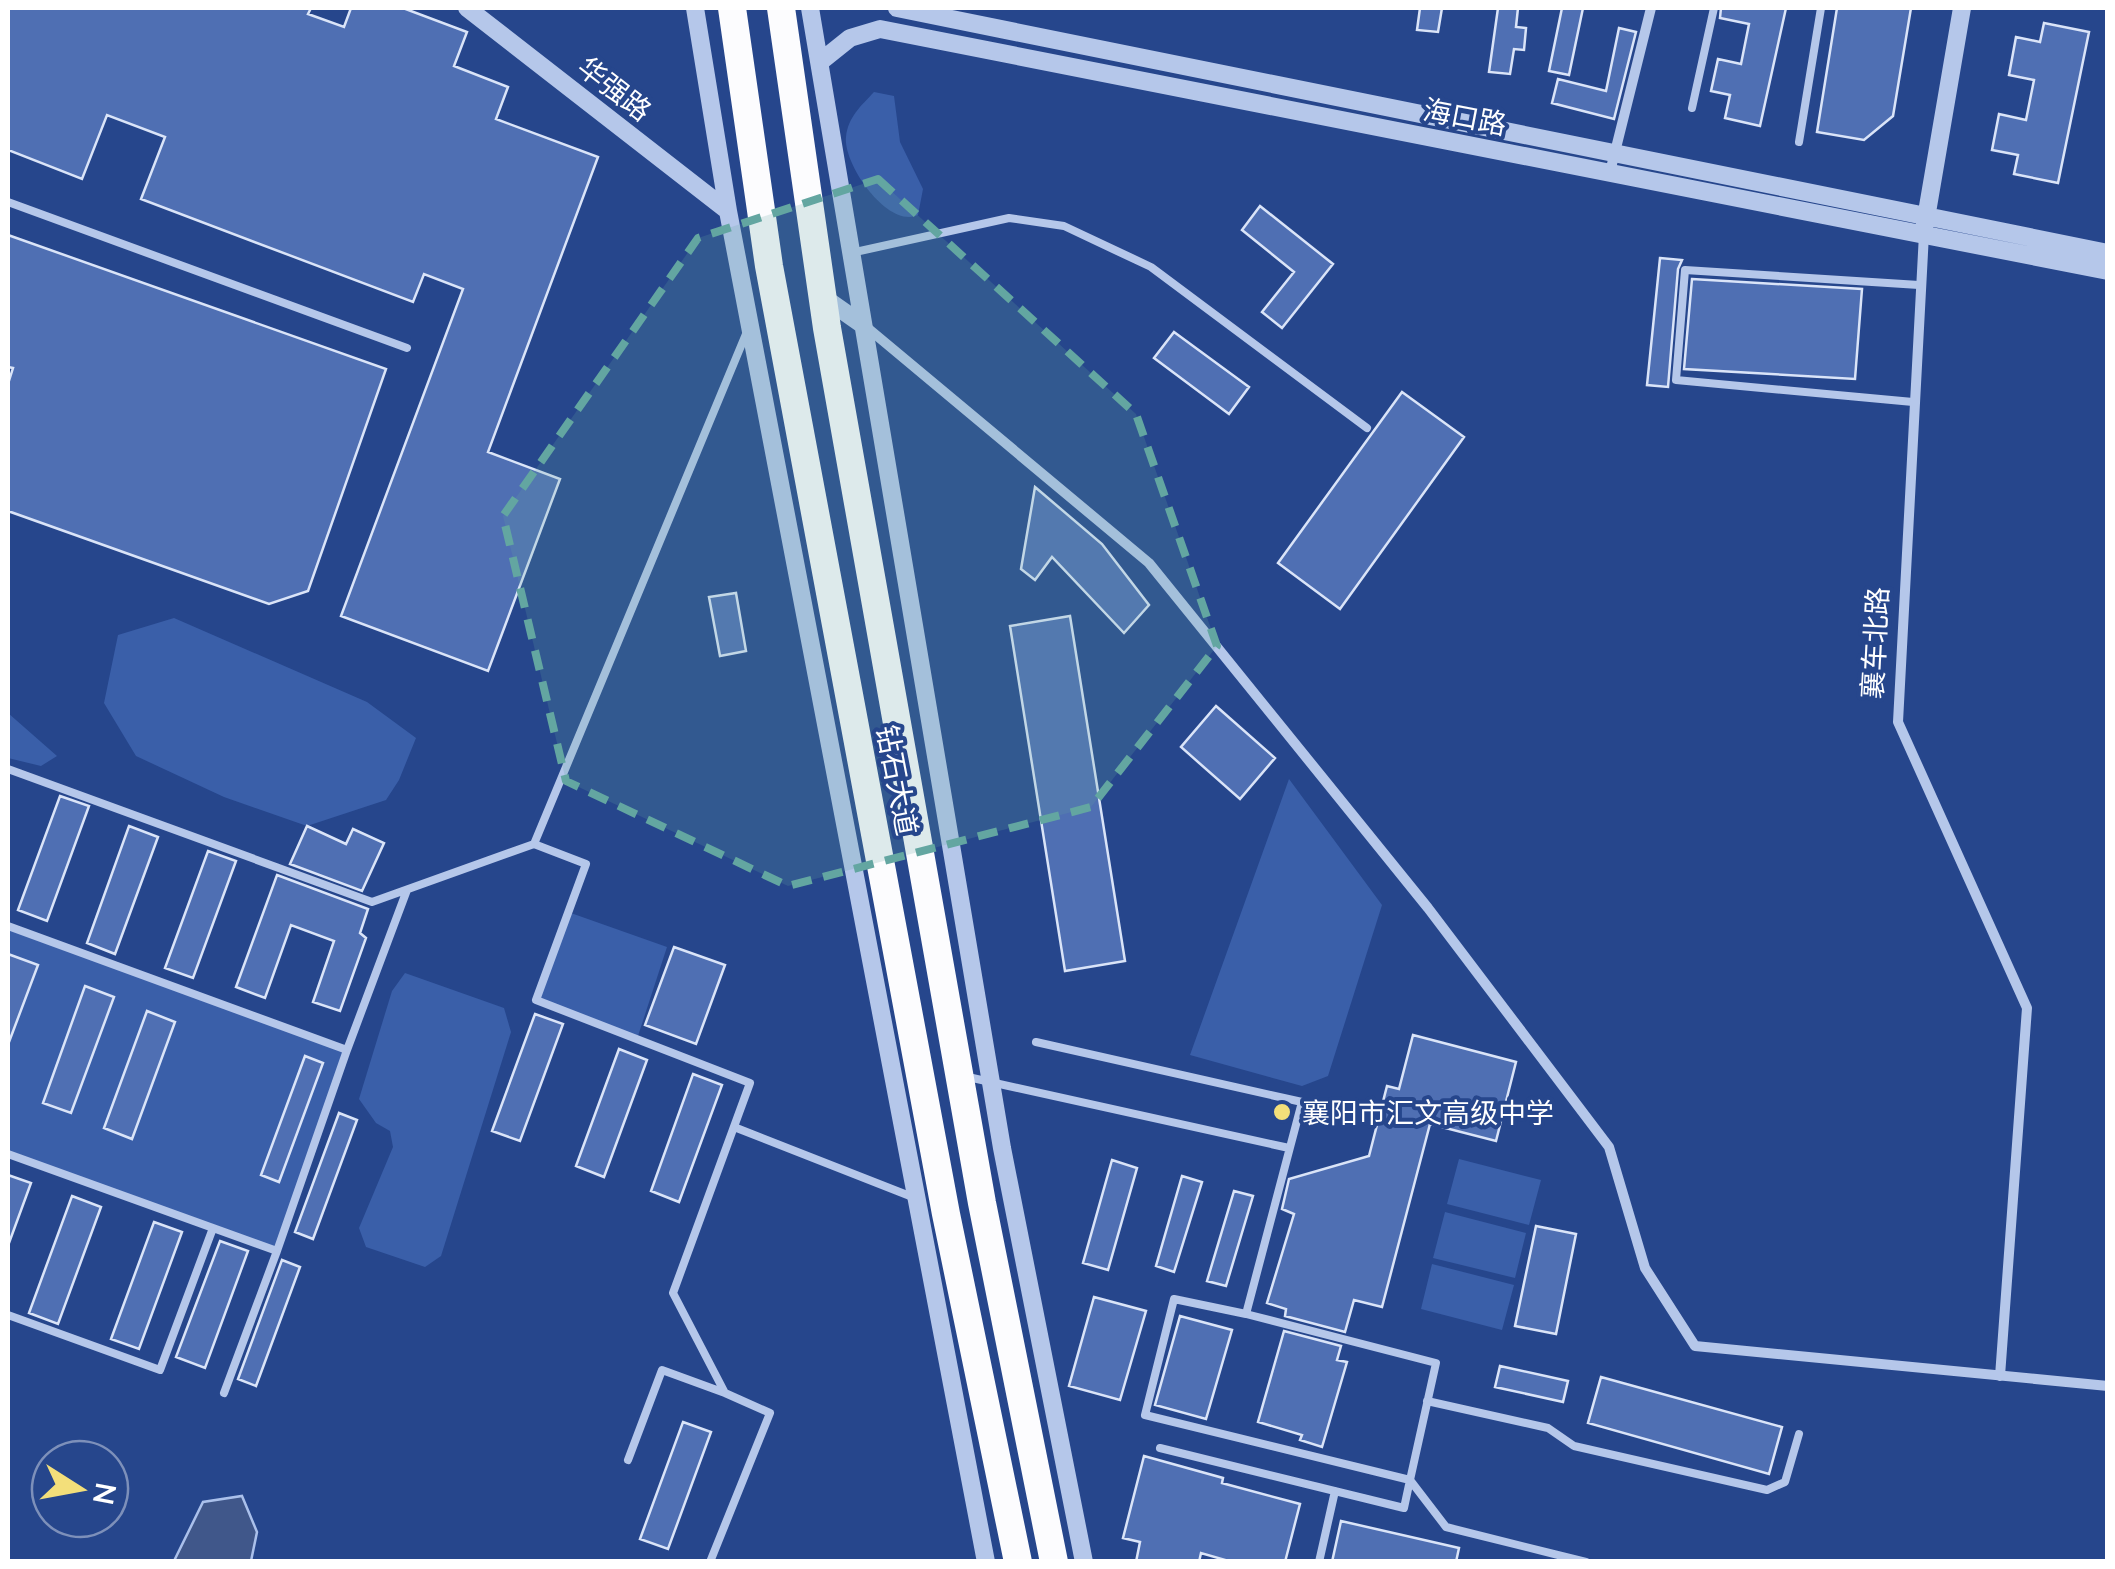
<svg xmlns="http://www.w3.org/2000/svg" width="2115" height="1569" font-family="Lato,'Noto Sans SC',sans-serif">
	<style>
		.green { fill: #3a5fa9 }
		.water { fill: #40578a; stroke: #aac0eb; stroke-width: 2.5 }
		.building { fill: #4f6fb3; stroke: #dae4f8; stroke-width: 2.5 }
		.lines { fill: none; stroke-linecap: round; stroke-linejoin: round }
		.service { stroke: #b5c7ea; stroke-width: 8 }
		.minor { stroke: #b5c7ea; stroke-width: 10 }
		.tertiary { stroke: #b5c7ea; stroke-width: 18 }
		.trunk { stroke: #fcfcfe; stroke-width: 28 }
		.marked { fill: #63a6a1; fill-opacity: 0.2; stroke: #63a6a1; stroke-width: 8; stroke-dasharray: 20 12; stroke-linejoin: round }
		.poi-dot { fill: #f3df7a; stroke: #26468c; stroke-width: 4 }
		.labels { text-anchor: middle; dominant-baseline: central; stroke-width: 8; stroke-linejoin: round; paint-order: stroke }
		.street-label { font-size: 28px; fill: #fff; stroke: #26468c }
		.poi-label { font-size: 28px; fill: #fff; stroke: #26468c; text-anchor: start }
	</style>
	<rect width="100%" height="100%" fill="#26468c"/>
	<path class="green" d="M874,92L894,96L900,142L923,189L918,215C888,229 843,164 846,137C848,117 861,106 874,92Z
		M174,618L367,702L416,738L399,780L386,800L307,826L224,797L136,756L104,703L118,635Z
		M8,713L57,756L41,766L8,758Z
		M1289,779L1382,905L1328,1076L1302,1086L1190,1055Z
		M568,912L667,947L637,1039L536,1000Z
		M8,926L347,1050L277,1251L8,1154Z
		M405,973L504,1008L511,1032L441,1256L425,1267L366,1247L359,1228L393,1147L390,1131L376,1123L359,1099L392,991Z
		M1459,1159L1541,1180L1529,1225L1447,1204Z
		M1445,1212L1526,1233L1515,1278L1433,1258Z
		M1432,1264L1514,1285L1502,1330L1421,1309Z"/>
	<path class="water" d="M242,1496L257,1532L251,1561H174L203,1502Z"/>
	<path class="building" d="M8,8H311L308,14L344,27L351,8H403L467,32L454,66L508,87L496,119L598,157L488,452L560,479L488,671L341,616L463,289L424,274L413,302L141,199L165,137L107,115L82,179L8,150Z
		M1420,8H1442L1438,32L1417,30Z
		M1498,8H1518L1516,27L1526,28L1524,50L1514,49L1510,74L1489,72Z
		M1562,8H1583L1569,75L1549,71Z
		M1721,8H1786L1760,126L1725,118L1730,95L1711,91L1718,59L1741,64L1749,24L1720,18Z
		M1837,8H1911L1893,116L1864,140L1817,132Z
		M2044,23L2089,32L2058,183L2014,174L2018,155L1992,150L1999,114L2026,120L2034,80L2009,75L2016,37L2040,42Z
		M1619,28L1636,32L1614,119L1552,103L1558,79L1606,91Z
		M1260,206L1333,264L1282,328L1262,312L1294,272L1242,230Z
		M8,235L386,369L308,591L269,604L8,511V384L13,368L8,367Z
		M1660,258L1682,260L1678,269L1668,387L1647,385Z
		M1692,279L1862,289L1855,379L1684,369Z
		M1174,332L1249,387L1229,414L1154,358Z
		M1402,392L1464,437L1340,609L1278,563Z
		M1035,487L1102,544L1149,605L1124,633L1052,557L1035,580L1021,569Z
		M736,593L746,651L720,656L709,597Z
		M1070,616L1125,961L1065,971L1010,626Z
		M1216,706L1275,758L1240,799L1181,747Z
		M60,796L89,806L47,921L18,910Z
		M129,826L158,837L115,954L87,943Z
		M307,826L346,844L353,829L384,843L362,891L290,864Z
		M208,851L236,861L193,978L165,968Z
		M277,875L368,909L360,933L366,938L340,1011L313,1002L334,941L291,925L265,998L236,987Z
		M674,947L725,965L696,1044L645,1025Z
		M8,954L38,965L9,1042H8Z
		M85,986L114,997L71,1113L43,1103Z
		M147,1011L175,1022L132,1139L104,1128Z
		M535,1014L563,1024L520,1141L492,1131Z
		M1413,1035L1516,1062L1496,1141L1430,1124L1382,1307L1354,1300L1345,1332L1285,1316L1286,1309L1267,1303L1294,1214L1282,1209L1289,1179L1369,1156L1387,1086L1399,1089Z
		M619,1049L647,1060L604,1177L576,1166Z
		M305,1056L323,1063L279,1182L261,1175Z
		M693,1074L722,1085L679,1202L651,1191Z
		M339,1113L357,1120L313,1239L295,1232Z
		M1112,1160L1137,1168L1108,1270L1083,1263Z
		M8,1175L31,1183L9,1243H8Z
		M1182,1176L1202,1182L1174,1272L1156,1266Z
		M1234,1191L1253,1196L1226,1286L1207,1281Z
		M72,1196L101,1207L58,1324L29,1313Z
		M154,1222L182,1232L139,1349L111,1339Z
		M1536,1226L1576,1234L1556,1334L1515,1326Z
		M220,1241L248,1251L205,1368L176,1357Z
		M282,1260L300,1267L256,1386L238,1379Z
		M1094,1297L1146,1311L1120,1400L1069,1386Z
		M1180,1316L1232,1330L1206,1419L1155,1405Z
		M1284,1331L1341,1346L1337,1360L1347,1362L1322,1447L1300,1440L1302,1435L1258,1422Z
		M1500,1366L1568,1381L1563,1402L1495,1387Z
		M1601,1377L1782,1427L1769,1474L1588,1423Z
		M683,1422L711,1432L668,1549L640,1539Z
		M1144,1456L1223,1478L1222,1483L1300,1504L1285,1562H1232L1201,1553L1199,1562H1136L1140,1542L1123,1538Z
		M1341,1521L1459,1548L1456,1562H1332Z"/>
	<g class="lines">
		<path class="service" d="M1692,108L1714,8
			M1799,142L1821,8
			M8,202L407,348
			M851,253L1009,218L1064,226L1151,267L1367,428
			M1913,402L1676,380L1685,270L1919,285
			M8,769L372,902L534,844L746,334
			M534,844L586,864L536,1000L750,1083L673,1293L725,1393L770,1413L710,1562
			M8,926L347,1050L407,890
			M1036,1042L1302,1102L1246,1314L1174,1299L1145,1415L1410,1480L1436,1363L1246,1314
			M968,1077L1289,1148
			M734,1127L915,1198
			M8,1154L277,1251L224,1393
			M277,1251L347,1050
			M8,1315L160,1370L213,1228
			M1427,1401L1548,1428L1574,1446L1767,1490L1785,1482L1799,1434
			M1160,1448L1404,1508L1410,1480
			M628,1460L662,1370L725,1393
			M1410,1480L1446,1527L1586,1562
			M1319,1562L1335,1491"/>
		<path class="minor" d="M1610,172L1651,8
			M1924,234L1898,722L2027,1008L2000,1376
			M864,325L1149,563L1428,908L1609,1147L1645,1268L1695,1346L2108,1386"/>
		<path class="tertiary" d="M467,8L728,211
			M695,8L728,211L986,1562
			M810,8L1002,1148L1084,1562
			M897,8L2108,253
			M820,62L850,38L880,29L2108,271
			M1925,224L1962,8
			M823,297L863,325"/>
		<path class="trunk" d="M732,8L769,266L946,1214L1018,1562
			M781,8L827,328L982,1203L1054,1562"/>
	</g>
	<path class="marked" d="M878,179L1136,414L1217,646L1091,807L788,886L566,781L503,516L698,238Z"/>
	<circle class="poi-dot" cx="1282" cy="1112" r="10"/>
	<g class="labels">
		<g class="street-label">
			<text transform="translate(615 88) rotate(38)">华强路</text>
			<text transform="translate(1465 116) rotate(11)">海口路</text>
			<text transform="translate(1874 643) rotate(-87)">襄车北路</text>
			<text transform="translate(898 780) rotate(79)">钻石大道</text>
		</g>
		<g class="poi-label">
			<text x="1302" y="1112">襄阳市汇文高级中学</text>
		</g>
	</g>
	<rect width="2115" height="1569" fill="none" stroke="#ffffff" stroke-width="20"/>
	<g transform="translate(80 1489) rotate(101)"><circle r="48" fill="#26468c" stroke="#7d90ba" stroke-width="2.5"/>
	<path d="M0-8L18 38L0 25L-18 38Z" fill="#f3df7a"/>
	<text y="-15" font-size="28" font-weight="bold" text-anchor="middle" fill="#ffffff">N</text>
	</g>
</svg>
